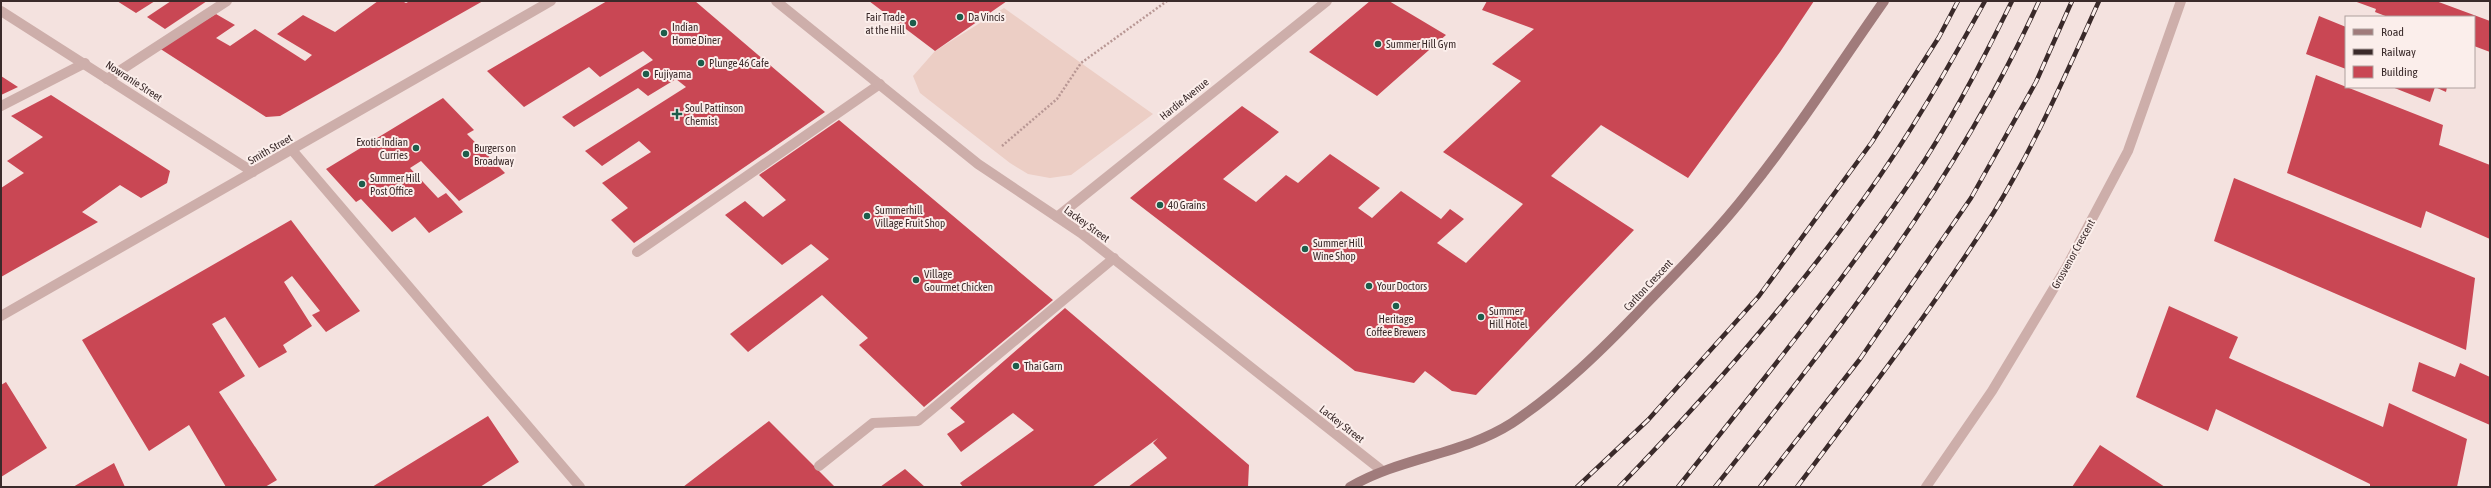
<svg xmlns="http://www.w3.org/2000/svg" width="2491" height="488" font-family="'Asap Condensed',sans-serif">
	<style>
		.plaza { fill: #eccec5 }
		.building { fill: #c94754 }
		.lines { fill: none; stroke-linecap: round; stroke-linejoin: round }
		.path { stroke: #b89794; stroke-width: 2.5; stroke-dasharray: 2 2; stroke-linecap: butt }
		.service { stroke: #cdaeaa; stroke-width: 10 }
		.minor { stroke: #cdaeaa; stroke-width: 10 }
		.tertiary { stroke: #cdaeaa; stroke-width: 10 }
		.secondary { stroke: #a07b7b; stroke-width: 10 }
		.rail-casing { stroke: #3a2a2a; stroke-width: 4.5 }
		.rail { stroke: #fbeeeb; stroke-width: 3; stroke-dasharray: 9; stroke-linecap: butt }
		.poi-dot { fill: #1d5d4b; stroke: #fbeeeb; stroke-width: 1.5 }
		.labels { text-anchor: middle; dominant-baseline: central; stroke-width: 4; stroke-linejoin: round; paint-order: stroke }
		.poi-label { font-size: 11px; fill: #3a2a2a; stroke: #fbeeeb; text-anchor: start }
		.street-label { font-size: 11px; fill: #3a2a2a; stroke: #fbeeeb }
	</style>
	<rect width="100%" height="100%" fill="#f4e2df"/>
	<path class="plaza" d="M1004,8L1081,63L1153,114L1071,175L1050,178L1028,174L1010,163L920,93L913,76L935,51Z"/>
	<path class="building" d="M117,1H155L136,13Z
		M171,1H207L165,29L147,17Z
		M378,1H402L406,3L410,1H483L280,116L266,117L159,48L216,14L235,25L216,38L230,46L255,29L305,61L312,55L277,34L303,15L335,32Z
		M607,1H695L825,112L634,243L611,220L628,208L602,183L651,152L639,141L602,166L585,151L686,87L676,79L648,96L638,88L574,127L562,117L653,60L643,51L600,77L589,67L524,107L487,71Z
		M869,1H1007L935,51Z
		M1370,1H1389L1446,35L1377,96L1309,52Z
		M1487,1H1814L1780,52L1688,178L1601,125L1551,176L1634,230L1476,395L1452,391L1425,371L1414,383L1355,371L1130,198L1242,106L1279,132L1223,179L1256,202L1286,175L1298,183L1330,154L1380,188L1358,208L1372,218L1401,191L1441,219L1450,209L1464,219L1437,243L1466,263L1523,204L1443,152L1521,81L1492,64L1534,29L1482,10Z
		M2354,1H2436L2490,21V52L2474,46V17H2388L2375,12L2376,9Z
		M2319,16L2346,27V69L2306,54Z
		M2316,75L2443,125L2439,145L2490,165V239L2426,211L2421,228L2287,173Z
		M1,76L18,87L1,95Z
		M2392,87H2447L2446,92L2435,87L2430,102Z
		M51,95L170,171L167,183L141,198L120,185L82,212L98,222L1,277V188L24,173L7,161L43,137L11,116Z
		M443,98L474,130L467,134L505,173L459,201L421,161L410,168L438,198L446,193L463,212L429,233L415,217L392,232L361,199L356,202L326,169Z
		M839,120L1053,300L924,407L859,345L868,338L822,295L748,352L730,334L829,259L811,244L782,265L725,215L745,201L763,217L786,200L759,175Z
		M2234,178L2475,278L2466,350L2214,241Z
		M291,220L360,311L326,332L312,315L320,311L292,276L284,282L312,326L283,345L287,352L259,368L225,317L212,324L245,376L219,392L277,480L265,487H226L189,425L149,451L82,340Z
		M2169,306L2238,337L2229,358L2383,427L2389,403L2467,439L2457,487H2370V484L2216,409L2208,431L2136,397Z
		M1065,308L1249,465L1248,487H1128L1167,458L1153,443L1158,438L1092,487H963L960,483L1034,430L1013,413L961,452L947,434L965,422L950,408Z
		M2419,362L2455,377L2460,363L2490,377V425L2412,391Z
		M6,382L47,448L1,477V385Z
		M488,416L519,462L480,487H372Z
		M769,421L835,487H683Z
		M2100,445L2165,487H2072Z
		M114,463L125,487H73Z
		M905,469L925,487H880Z"/>
	<g class="lines">
		<path class="path" d="M1002,146L1057,99L1081,63L1167,1"/>
		<path class="service" d="M107,79L227,1
			M1,106L85,63
			M292,150L580,487
			M1057,217L1327,1
			M637,252L880,84
			M819,466L873,423L918,421L1114,258"/>
		<path class="minor" d="M776,1L978,164L1081,233L1380,469
			M1,11L253,172
			M1,316L551,1"/>
		<path class="tertiary" d="M1926,487L1992,391L2066,268L2128,151L2181,1"/>
		<path class="secondary" d="M1350,487C1401,457 1462,455 1512,423C1560,391 1603,349 1643,307C1679,270 1716,233 1748,192C1797,131 1839,65 1884,1"/>
		<defs>
			<path id="rail" d="M1577,487L1648,420L1759,296L1872,142L1939,37L1958,1
				M1619,487C1707,396 1791,301 1865,197C1910,135 1948,68 1985,1
				M1678,487C1759,385 1842,283 1915,175C1952,120 1983,60 2012,1
				M1715,487C1836,334 1958,180 2039,1
				M1760,487L1860,359L1971,198L2036,82L2072,1
				M1797,487C1865,397 1934,307 1994,212C2035,145 2067,72 2099,1"/>
		</defs>
		<use href="#rail" class="rail-casing"/>
		<use href="#rail" class="rail"/>
	</g>
	<g class="poi-dot">
		<circle cx="960" cy="17" r="4"/>
		<circle cx="913" cy="23" r="4"/>
		<circle cx="664" cy="33" r="4"/>
		<circle cx="1378" cy="44" r="4"/>
		<circle cx="701" cy="63" r="4"/>
		<circle cx="646" cy="74" r="4"/>
		<path d="M675 108h4v4h4v4h-4v4h-4v-4h-4v-4h4z"/>
		<circle cx="416" cy="148" r="4"/>
		<circle cx="466" cy="154" r="4"/>
		<circle cx="362" cy="184" r="4"/>
		<circle cx="1160" cy="205" r="4"/>
		<circle cx="867" cy="216" r="4"/>
		<circle cx="1305" cy="249" r="4"/>
		<circle cx="916" cy="280" r="4"/>
		<circle cx="1369" cy="286" r="4"/>
		<circle cx="1396" cy="306" r="4"/>
		<circle cx="1481" cy="317" r="4"/>
		<circle cx="1016" cy="366" r="4"/>
	</g>
	<g class="labels">
		<g class="poi-label">
			<text x="905" y="17" text-anchor="end">Fair Trade<tspan x="905" dy="13">at the Hill</tspan></text>
			<text x="968" y="17">Da Vincis</text>
			<text x="672" y="27">Indian<tspan x="672" dy="13">Home Diner</tspan></text>
			<text x="1386" y="44">Summer Hill Gym</text>
			<text x="709" y="63">Plunge 46 Cafe</text>
			<text x="654" y="74">Fujiyama</text>
			<text x="685" y="108">Soul Pattinson<tspan x="685" dy="13">Chemist</tspan></text>
			<text x="408" y="142" text-anchor="end">Exotic Indian<tspan x="408" dy="13">Curries</tspan></text>
			<text x="474" y="148">Burgers on<tspan x="474" dy="13">Broadway</tspan></text>
			<text x="370" y="178">Summer Hill<tspan x="370" dy="13">Post Office</tspan></text>
			<text x="1168" y="205">40 Grains</text>
			<text x="875" y="210">Summerhill<tspan x="875" dy="13">Village Fruit Shop</tspan></text>
			<text x="1313" y="243">Summer Hill<tspan x="1313" dy="13">Wine Shop</tspan></text>
			<text x="924" y="274">Village<tspan x="924" dy="13">Gourmet Chicken</tspan></text>
			<text x="1377" y="286">Your Doctors</text>
			<text x="1489" y="311">Summer<tspan x="1489" dy="13">Hill Hotel</tspan></text>
			<text x="1396" y="319" text-anchor="middle">Heritage<tspan x="1396" dy="13">Coffee Brewers</tspan></text>
			<text x="1024" y="366">Thai Garn</text>
		</g>
		<g class="street-label">
			<text transform="translate(134 81) rotate(33)">Nowranie Street</text>
			<text transform="translate(1184 99) rotate(-39)">Hardie Avenue</text>
			<text transform="translate(270 149) rotate(-30)">Smith Street</text>
			<text transform="translate(1087 224) rotate(36)">Lackey Street</text>
			<text transform="translate(2073 254) rotate(-61)">Grosvenor Crescent</text>
			<text transform="translate(1648 285) rotate(-47)">Carlton Crescent</text>
			<text transform="translate(1342 424) rotate(38)">Lackey Street</text>
		</g>
	</g>
	<rect width="2491" height="488" fill="none" stroke="#3a2a2a" stroke-width="4"/>
	<rect x="2345" y="16" width="130" height="72" fill="#fbeeeb" stroke="#aea09e"/>
	<rect x="2353" y="29" width="20" height="6" fill="#a07b7b" stroke="#aea09e"/>
	<text x="2381" y="36" font-size="12" fill="#3a2a2a">Road</text>
	<rect x="2353" y="49" width="20" height="6" fill="#3a2a2a" stroke="#aea09e"/>
	<text x="2381" y="56" font-size="12" fill="#3a2a2a">Railway</text>
	<rect x="2353" y="66" width="20" height="12" fill="#c94754" stroke="#aea09e"/>
	<text x="2381" y="76" font-size="12" fill="#3a2a2a">Building</text>
</svg>
